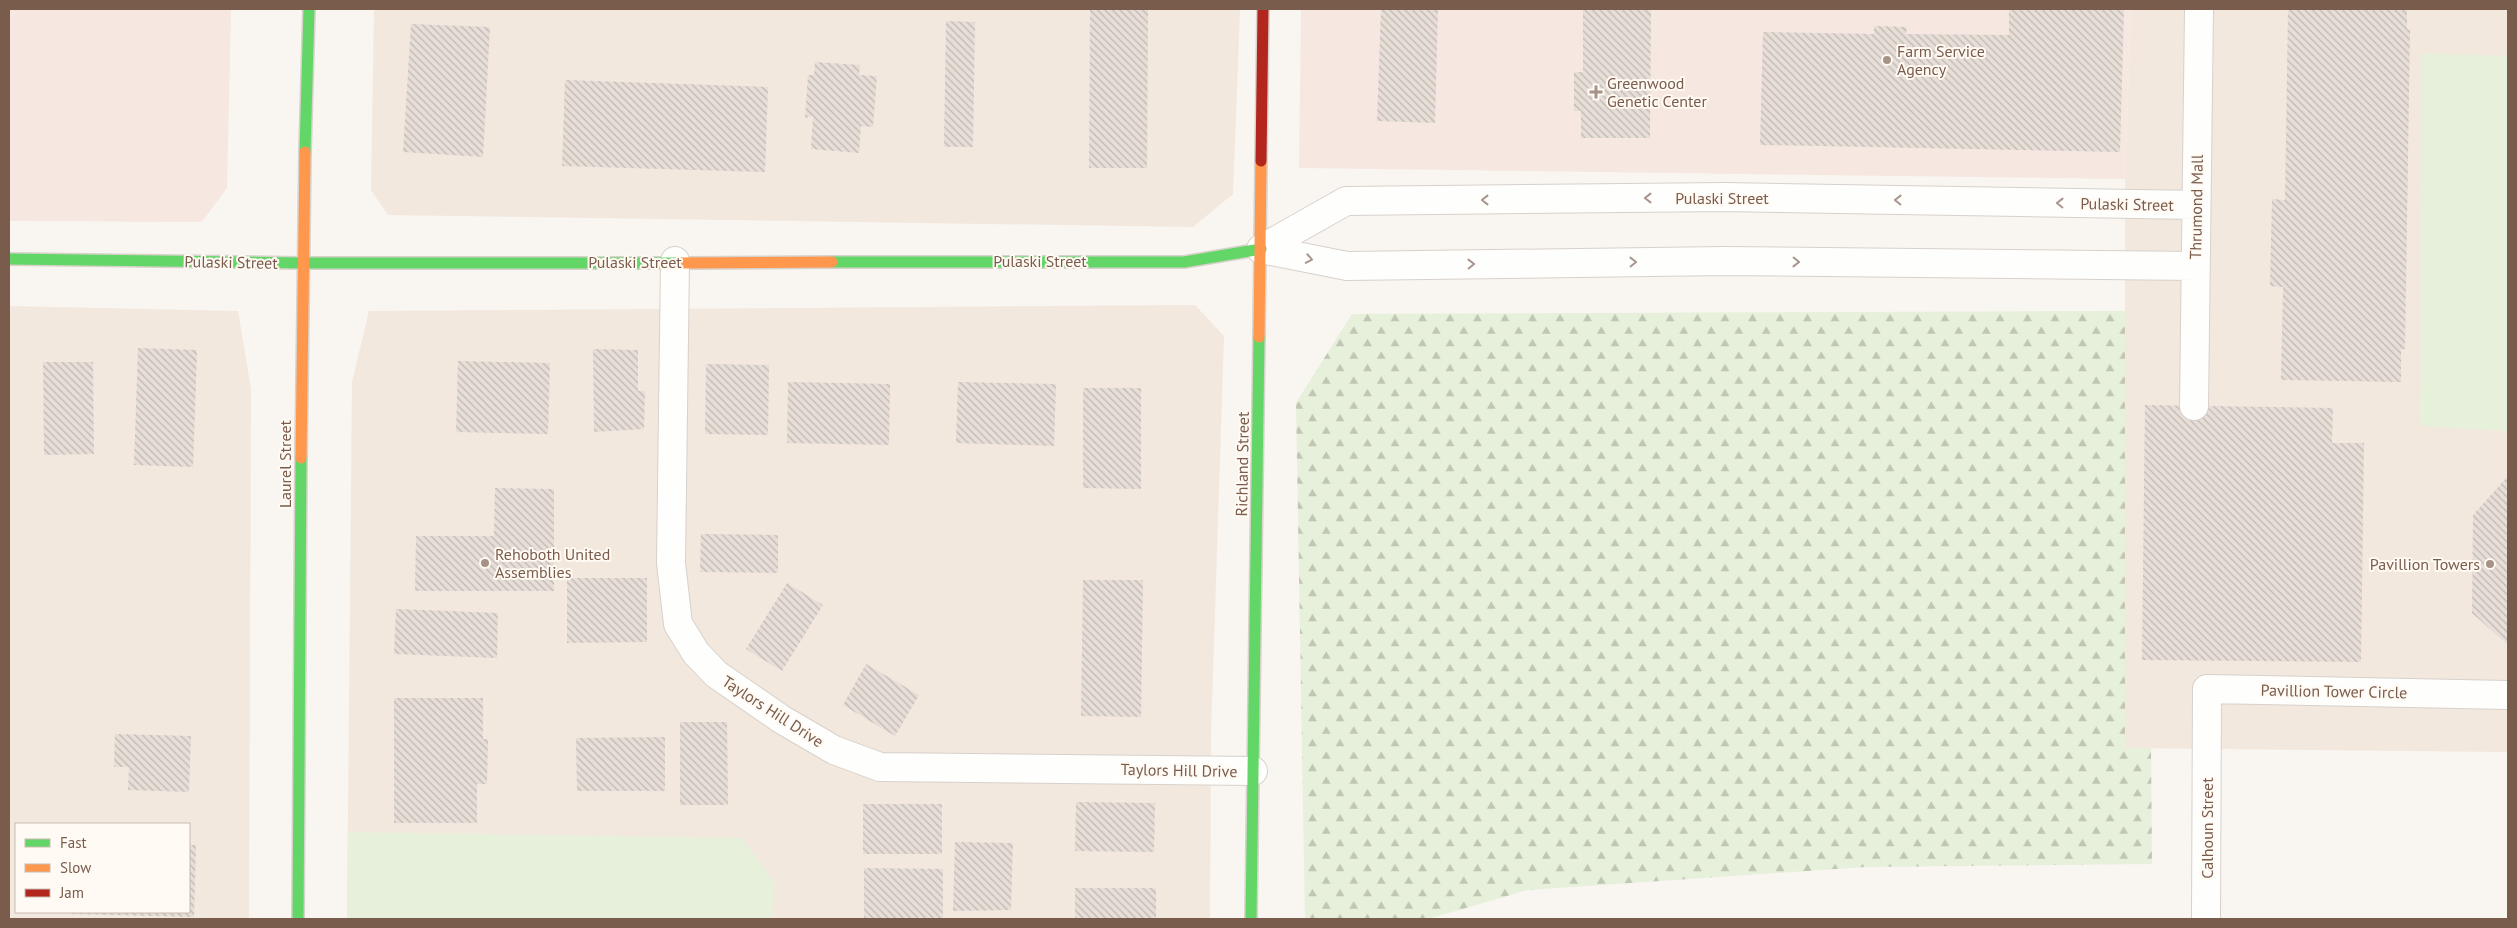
<svg xmlns="http://www.w3.org/2000/svg" width="2517" height="928" font-family="'PT Sans',sans-serif">
	<style>
		.residential { fill: #f2e8de; fill-rule: evenodd }
		.commercial { fill: #f6e8e1 }
		.green { fill: #e7f0db }
		.forest { fill: url(#forest-firs) }
		.building { fill: url(#building-back-hatch) }
		.lines { fill: none; stroke-linecap: round; stroke-linejoin: round }
		.street-casing { stroke: #d7d1cb; stroke-width: 30 }
		.fast-casing { stroke: #d9d2cb; stroke-width: 14 }
		.slow-casing { stroke: #d9d2cb; stroke-width: 14 }
		.jam-casing { stroke: #d9d2cb; stroke-width: 14 }
		.street { stroke: #fefefd; stroke-width: 28 }
		.fast { stroke: #63d668; stroke-width: 11 }
		.slow { stroke: #ff974d; stroke-width: 11 }
		.jam { stroke: #b3261e; stroke-width: 11 }
		.oneway { stroke: #a8958b }
		.poi-dot { fill: #a69286; stroke: #fffaf3; stroke-width: 2 }
		.labels { text-anchor: middle; dominant-baseline: central; stroke-width: 4; stroke-linejoin: round; paint-order: stroke }
		.poi-label { font-size: 16px; fill: #7a5c4d; stroke: #fffaf3; text-anchor: start }
		.street-label { font-size: 16px; fill: #7a5c4d; stroke: #fffaf3 }
	</style>
	<defs>
		<pattern id="forest-firs" width="22" height="20" patternUnits="userSpaceOnUse" patternTransform="scale(1.25)"><rect width="22" height="20" fill="#e7f0db"/><path d="M5 1l3.5 6h-7zM16 11l3.5 6h-7z" fill="#c0c6b4"/></pattern>
		<pattern id="building-back-hatch" width="6" height="6" patternUnits="userSpaceOnUse" patternTransform="scale(1.25)"><rect width="6" height="6" fill="#e6ded7"/><path d="M-1 5l2 2M0 0l6 6M5-1l2 2" fill="none" stroke="#bfb7b1"/></pattern>
	</defs>
	<rect width="100%" height="100%" fill="#f9f5f0"/>
	<path class="residential" d="M374,9H1240L1233,194L1193,227L388,215L371,190Z
		M2131,9H2508V752L2125,748V179Z
		M1195,305L1224,336L1211,733L1210,919H347L352,382L369,311Z
		M9,306L238,311L251,389L249,919H9ZM16,824H189V912H16Z"/>
	<path class="commercial" d="M9,9H231L227,188L202,222L9,221Z
		M1301,9H2131L2125,179L1299,168Z"/>
	<path class="green" d="M2422,53L2508,56V431L2420,426Z
		M348,832L742,838L774,882L772,919H347Z"/>
	<path class="forest" d="M2125,311V748H2151L2152,864L1865,867L1528,890L1428,919H1305L1296,403L1352,314Z"/>
	<path class="building" d="M1090,9H1148L1147,168H1089Z
		M1381,9H1438L1435,123L1377,121Z
		M1583,9H1651L1650,138H1581V111H1574V72H1583Z
		M2009,9H2124L2120,152L1760,145L1763,32L1874,34V26L1907,27L1906,34L2009,35Z
		M2288,9H2407V29L2410,30L2405,349H2401V382L2281,380L2283,287L2270,286L2272,199L2285,200Z
		M946,21L975,22L973,147H944Z
		M411,24L490,27L483,157L403,152Z
		M815,62L860,65L859,75L877,76L873,127L861,126L859,153L811,149L813,116L805,118L808,75H814Z
		M565,80L768,87L765,172L562,166Z
		M138,348L197,350L193,467L134,465Z
		M593,349L638,350V391H645L644,429L594,432Z
		M458,361L550,363L548,434L456,432Z
		M43,362H93L94,454L44,455Z
		M706,364L769,365L768,435L705,434Z
		M788,382L890,384L889,445L787,443Z
		M958,382L1056,384L1054,446L956,443Z
		M1083,388H1141V489L1083,488Z
		M2145,405L2333,408L2332,443H2364L2361,662L2142,660Z
		M2508,476V645L2472,613L2473,515Z
		M495,488L554,489V591H415L416,536H494Z
		M701,534L778,535V573L700,572Z
		M567,578H647V642L567,643Z
		M1083,580H1143L1141,717L1081,716Z
		M787,583L823,605L782,671L746,649Z
		M396,609L498,613L497,658L394,654Z
		M866,664L919,695L895,736L843,705Z
		M394,698H483V739H488L487,784H477V823H394Z
		M680,722H727L728,805H680Z
		M115,734L191,736L189,792L128,790L129,767H114Z
		M665,737V791H577L576,738Z
		M1076,802L1155,803L1154,852L1075,851Z
		M863,804H942V854H863Z
		M955,842L1013,843L1011,910L953,911Z
		M189,845H196L194,917L72,914V912H189Z
		M864,868L943,869V918H864Z
		M1075,888H1156V919H1075Z"/>
	<g class="lines">
		<defs>
			<path id="street" d="M1261,249L1346,201L1725,197L2196,205
				M1261,249L1347,266L1724,261L2195,266
				M675,261L671,563L678,624L696,653L716,674L781,719L834,750L880,767L1253,771
				M2194,406L2199,9
				M2206,919L2207,689L2508,695"/>
			<path id="fast" d="M305,152L309,9
				M9,259L302,263H681
				M832,262H1184L1261,249
				M298,919L301,458
				M1251,919L1259,337"/>
			<path id="slow" d="M681,263L832,262
				M1259,337L1261,161
				M301,458L305,152"/>
			<path id="jam" d="M1261,161L1263,9"/>
		</defs>
		<use href="#street" class="street-casing"/>
		<use href="#fast" class="fast-casing"/>
		<use href="#slow" class="slow-casing"/>
		<use href="#jam" class="jam-casing"/>
		<use href="#street" class="street"/>
		<use href="#fast" class="fast"/>
		<use href="#slow" class="slow"/>
		<use href="#jam" class="jam"/>
	</g>
	<defs><path id="oneway-chevron" d="M-2-3.5L2.5 0L-2 3.5" fill="none" stroke-width="1.6" stroke-linecap="round" stroke-linejoin="round" transform="scale(1.25)"/></defs>
	<g class="oneway">
		<use href="#oneway-chevron" transform="translate(1648 198) rotate(180)"/>
		<use href="#oneway-chevron" transform="translate(1485 200) rotate(180)"/>
		<use href="#oneway-chevron" transform="translate(1898 200) rotate(-179)"/>
		<use href="#oneway-chevron" transform="translate(2060 203) rotate(-179)"/>
		<use href="#oneway-chevron" transform="translate(1309 259) rotate(11)"/>
		<use href="#oneway-chevron" transform="translate(1633 262) rotate(-1)"/>
		<use href="#oneway-chevron" transform="translate(1796 262) rotate(1)"/>
		<use href="#oneway-chevron" transform="translate(1471 264) rotate(-1)"/>
	</g>
	<g class="poi-dot">
		<circle cx="1887" cy="60" r="5"/>
		<path d="M1593.5 84.5h5v5h5v5h-5v5h-5v-5h-5v-5h5z"/>
		<circle cx="485" cy="563" r="5"/>
		<circle cx="2490" cy="564" r="5"/>
	</g>
	<g class="labels">
		<g class="poi-label">
			<text x="1897" y="51">Farm Service<tspan x="1897" dy="18">Agency</tspan></text>
			<text x="1607" y="83">Greenwood<tspan x="1607" dy="18">Genetic Center</tspan></text>
			<text x="495" y="554">Rehoboth United<tspan x="495" dy="18">Assemblies</tspan></text>
			<text x="2480" y="564" text-anchor="end">Pavillion Towers</text>
		</g>
		<g class="street-label">
			<text x="1722" y="198">Pulaski Street</text>
			<text transform="translate(2127 204) rotate(1)">Pulaski Street</text>
			<text transform="translate(2196 207) rotate(-89)">Thrumond Mall</text>
			<text x="1040" y="261">Pulaski Street</text>
			<text transform="translate(231 262) rotate(1)">Pulaski Street</text>
			<text x="635" y="262">Pulaski Street</text>
			<text transform="translate(285 464) rotate(-90)">Laurel Street</text>
			<text transform="translate(1242 464) rotate(-89)">Richland Street</text>
			<text transform="translate(2334 691) rotate(1)">Pavillion Tower Circle</text>
			<text transform="translate(773 711) rotate(33)">Taylors Hill Drive</text>
			<text transform="translate(1179 770) rotate(1)">Taylors Hill Drive</text>
			<text transform="translate(2207 828) rotate(-90)">Calhoun Street</text>
		</g>
	</g>
	<rect width="2517" height="928" fill="none" stroke="#7a5c4d" stroke-width="20"/>
	<rect x="15" y="823" width="175" height="90" fill="#fffaf3" stroke="#cabbb1"/>
	<rect x="25" y="839" width="25" height="8" fill="#63d668" stroke="#cabbb1"/>
	<text x="60" y="848" font-size="15" fill="#7a5c4d">Fast</text>
	<rect x="25" y="864" width="25" height="8" fill="#ff974d" stroke="#cabbb1"/>
	<text x="60" y="873" font-size="15" fill="#7a5c4d">Slow</text>
	<rect x="25" y="889" width="25" height="8" fill="#b3261e" stroke="#cabbb1"/>
	<text x="60" y="898" font-size="15" fill="#7a5c4d">Jam</text>
</svg>
